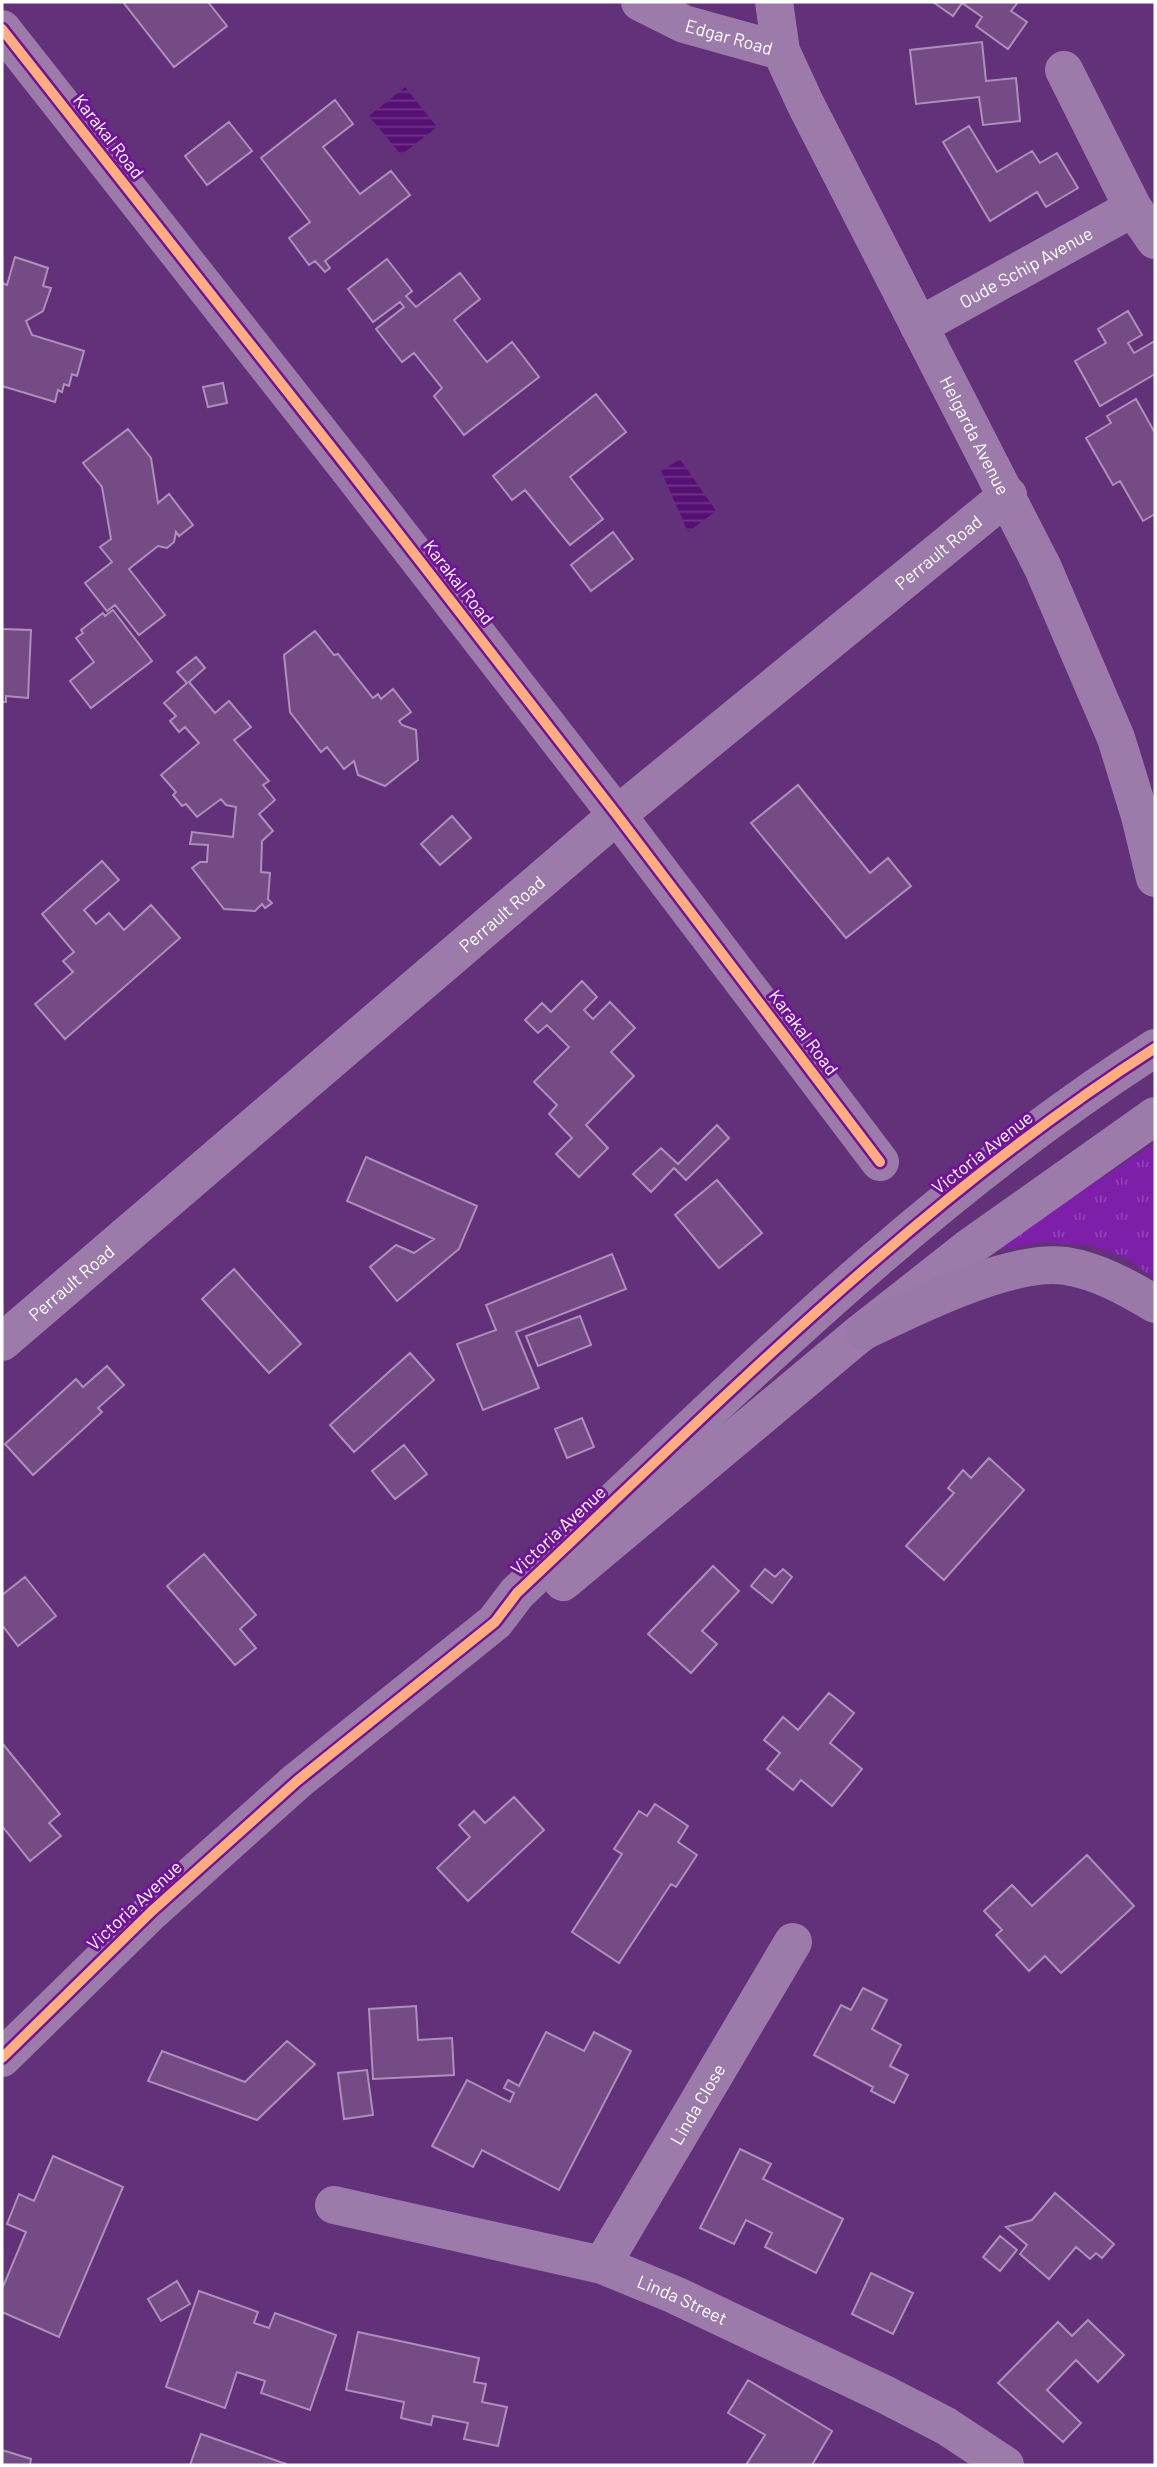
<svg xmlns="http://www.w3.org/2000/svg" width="1157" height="2467" font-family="Barlow,sans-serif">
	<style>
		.grass { fill: url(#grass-tufts) }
		.water { fill: url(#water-rules) }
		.building { fill: #744b85; stroke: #ac90b9; stroke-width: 2 }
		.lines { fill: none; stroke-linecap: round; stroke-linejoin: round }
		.minor { stroke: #9c7bab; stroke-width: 38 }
		.major { stroke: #9a79a9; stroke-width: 38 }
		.cycleway-casing { stroke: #701496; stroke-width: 15 }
		.cycleway { stroke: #ffac80; stroke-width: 10 }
		.labels { text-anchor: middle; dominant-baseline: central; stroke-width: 6; stroke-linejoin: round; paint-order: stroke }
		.street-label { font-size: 18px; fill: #fff; stroke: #701496 }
	</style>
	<defs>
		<pattern id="grass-tufts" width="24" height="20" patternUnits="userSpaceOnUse" patternTransform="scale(1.75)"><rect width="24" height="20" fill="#7e1fa9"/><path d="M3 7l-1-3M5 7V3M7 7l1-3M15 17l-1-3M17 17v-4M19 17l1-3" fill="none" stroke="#9141b6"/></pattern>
		<pattern id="water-rules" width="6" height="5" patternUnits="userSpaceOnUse" patternTransform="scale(1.75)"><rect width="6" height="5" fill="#561074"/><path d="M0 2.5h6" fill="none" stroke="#6f3489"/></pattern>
	</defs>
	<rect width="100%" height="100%" fill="#633179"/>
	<path class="grass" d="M1155,1143V1280L1131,1260L1093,1246L1044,1242L1004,1249H993Z"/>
	<path class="water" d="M405,87L437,127L401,155L369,116Z
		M680,459L716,511L688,532L661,471Z"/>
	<path class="building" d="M123,2H208L227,26L174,67Z
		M933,2H1018L1011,11L1027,22L1008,49L976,26L982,17L962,3L953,16Z
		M982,42L986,81L1016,78L1020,121L983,125L979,97L916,104L910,50Z
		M335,100L353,124L323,147L360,194L391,171L410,195L325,261L330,268L325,272L315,261L309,265L289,238L310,222L261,158Z
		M229,122L252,151L207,185L185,156Z
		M969,126L997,172L1032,151L1040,163L1057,153L1078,188L1046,207L1037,192L990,221L943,142Z
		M15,257L48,268L43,286L51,288L43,311L26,321L32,335L84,351L77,376L72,374L69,386L64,384L62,392L58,390L55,402L2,386V283L7,285Z
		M387,259L412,291L406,296L416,307L460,273L480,299L454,320L487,362L512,342L539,377L464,435L434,396L442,388L414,353L402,362L376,329L404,307L400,302L373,322L348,289Z
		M1128,311L1142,335L1128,343L1134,353L1155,341V374L1100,406L1075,361L1106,343L1098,329Z
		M223,383L227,403L208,407L203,387Z
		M596,394L626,432L570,477L603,519L570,545L525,490L512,500L493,476Z
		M1136,399L1155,433V514L1143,521L1120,481L1113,485L1086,438L1111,423L1107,416Z
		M128,429L151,458L158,503L169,494L193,525L179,536L176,532L174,542L167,548L158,546L129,569L165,615L139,635L115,605L107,611L85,583L112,562L100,547L111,539L102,487L83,463Z
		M613,532L633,559L591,591L571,565Z
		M113,610L152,661L91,708L70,681L94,662L76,638L83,633L81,630L103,613L105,616Z
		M2,629L31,630L28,698L6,696V702H2Z
		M315,631L334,655L338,654L373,698L378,694L381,699L393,689L411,712L399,721L402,725L416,730L418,760L385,786L358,775L354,761L344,769L327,747L321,752L290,712L284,655Z
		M196,657L205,668L189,682L215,713L229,701L251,727L234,740L269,781L263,785L275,800L259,814L273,831L262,841L261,872L270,873L268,899L272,903L265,908L262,904L255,911L224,909L192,868L200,862H207L208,845L190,844L192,832L233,837L236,807L226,805L221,799L197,817L186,804L182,806L173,795L176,792L161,775L199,743L185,727L179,732L170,721L176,716L164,703L187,683L177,672Z
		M798,785L870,873L888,858L911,886L846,938L751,823Z
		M452,816L471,838L440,865L421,844Z
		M102,861L119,880L84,910L96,924L109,913L124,930L151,905L180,938L65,1039L35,1004L73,972L63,961L74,952L42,914Z
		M582,981L597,997L584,1010L593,1019L610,1002L635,1028L611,1052L634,1076L586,1125L608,1148L579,1177L556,1154L572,1138L549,1114L557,1105L534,1082L569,1047L547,1025L538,1033L525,1020L542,1003L551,1012Z
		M717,1125L729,1138L686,1180L674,1168L651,1192L633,1174L661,1148L678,1164Z
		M366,1157L477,1206L459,1249L397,1301L370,1267L396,1245L414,1253L434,1239L347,1201Z
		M717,1180L762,1233L719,1268L675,1215Z
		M612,1254L626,1289L516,1332L539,1388L483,1410L457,1344L496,1330L486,1305Z
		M234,1269L301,1344L269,1373L202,1299Z
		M580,1316L591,1345L538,1366L526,1336Z
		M410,1353L434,1380L354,1452L330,1425Z
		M107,1366L124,1385L98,1408L102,1412L33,1475L5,1444L76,1379L83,1387Z
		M582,1418L594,1447L567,1458L555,1429Z
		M404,1445L427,1474L395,1499L372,1471Z
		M989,1458L1024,1490L944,1580L906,1546L954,1493L948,1488L963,1470L971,1478Z
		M204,1554L256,1615L240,1629L256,1648L235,1665L167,1586Z
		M713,1566L739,1591L702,1631L717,1644L691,1673L648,1634Z
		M765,1569L775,1577L783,1569L792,1577L772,1603L751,1586Z
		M25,1577L56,1616L18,1646L2,1625V1595Z
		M829,1693L854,1713L830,1743L862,1769L832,1806L801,1780L793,1790L767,1769L780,1753L764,1740L783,1717L798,1730Z
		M2,1743L60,1814L49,1823L61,1836L30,1861L2,1826Z
		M514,1797L544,1830L468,1901L437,1868L470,1837L459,1825L474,1811L485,1823Z
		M655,1804L688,1826L678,1842L697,1855L676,1887L671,1884L619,1963L572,1932L622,1854L614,1849L639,1811L647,1816Z
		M1087,1855L1134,1906L1061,1973L1045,1956L1029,1971L996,1935L1002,1930L984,1911L1012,1885L1032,1906Z
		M863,1988L887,2000L872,2029L901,2045L890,2066L908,2075L894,2103L871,2091L873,2087L814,2055L841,2005L851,2010Z
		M416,2006L418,2040L452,2038L454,2075L373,2079L369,2009Z
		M546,2032L584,2051L594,2032L631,2051L559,2190L482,2150L473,2167L432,2146L467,2080L510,2102L514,2093L504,2088L508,2080L519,2086Z
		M287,2041L315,2064L257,2120L148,2081L162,2051L245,2082Z
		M367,2070L373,2115L344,2119L338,2073Z
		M740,2149L771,2164L763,2179L843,2219L816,2273L765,2247L772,2233L746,2220L734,2244L700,2228Z
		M53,2156L123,2187L59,2337L2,2312V2289L26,2232L7,2224L19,2194L34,2201Z
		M1055,2193L1114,2244L1102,2258L1096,2253L1090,2259L1076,2247L1049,2279L1020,2254L1027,2245L1006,2227L1032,2220Z
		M1000,2236L1017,2250L1000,2271L983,2257Z
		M871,2273L913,2293L893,2334L852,2314Z
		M177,2281L190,2304L161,2321L148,2299Z
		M199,2291L258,2312L254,2323L269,2328L275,2313L336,2335L310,2410L261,2393L265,2381L237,2372L225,2408L166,2387Z
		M1088,2320L1124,2355L1098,2382L1076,2360L1047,2390L1081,2423L1063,2442L998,2383L1058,2322L1072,2336Z
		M358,2332L479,2358L474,2382L486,2384L482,2402L507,2407L498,2446L464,2439L468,2423L433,2416L431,2425L401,2418L404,2402L346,2390Z
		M748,2380L832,2431L812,2465H746L765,2435L728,2413Z
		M201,2434L286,2464V2465H190Z
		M2,2450L31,2459L30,2465H2Z"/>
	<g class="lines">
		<g class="minor">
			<path id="s1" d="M640,2L684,24L781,51"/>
			<path id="s2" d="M774,2L781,51L806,105L1043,568L1116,738L1140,816L1155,878"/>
			<path d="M2,29L347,467L617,815L880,1162"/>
			<path d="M1064,70L1133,208L1155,240"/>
			<path id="s3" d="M919,326L1133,208"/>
			<path id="s4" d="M2,1342L617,815L1008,495"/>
			<path d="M563,1582L857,1336L970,1247L1155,1116"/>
			<path d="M2,2058L152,1911L297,1781L495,1622L517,1593C720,1402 919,1199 1155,1048"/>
			<path id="s5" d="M334,2205L602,2265L675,2295L884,2394L946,2426L1005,2465"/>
			<path id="s6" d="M602,2265L793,1942"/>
		</g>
		<path class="major" d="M864,1331C914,1307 1012,1258 1066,1266C1098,1271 1128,1288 1155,1304"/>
		<defs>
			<path id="cycleway" d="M2,29L347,467L617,815L880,1162
				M2,2058L152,1911L297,1781L495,1622L517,1593C720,1402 919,1199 1155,1048"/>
		</defs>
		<use href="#cycleway" class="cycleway-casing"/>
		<use href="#cycleway" class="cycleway"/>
	</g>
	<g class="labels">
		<g class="street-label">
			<text stroke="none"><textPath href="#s1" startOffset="96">Edgar Road</textPath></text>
			<text transform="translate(109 136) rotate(52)">Karakal Road</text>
			<text stroke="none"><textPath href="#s3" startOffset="122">Oude Schip Avenue</textPath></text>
			<text stroke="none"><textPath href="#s2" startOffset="480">Helgarda Avenue</textPath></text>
			<text stroke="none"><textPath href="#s4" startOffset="1225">Perrault Road</textPath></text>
			<text transform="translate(459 582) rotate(52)">Karakal Road</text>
			<text stroke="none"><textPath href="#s4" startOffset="658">Perrault Road</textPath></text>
			<text transform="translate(804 1032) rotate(53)">Karakal Road</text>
			<text transform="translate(982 1152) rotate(-38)">Victoria Avenue</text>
			<text stroke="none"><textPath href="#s4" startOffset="91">Perrault Road</textPath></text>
			<text transform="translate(558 1530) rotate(-43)">Victoria Avenue</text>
			<text transform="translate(134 1905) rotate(-43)">Victoria Avenue</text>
			<text stroke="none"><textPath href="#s6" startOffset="187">Linda Close</textPath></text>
			<text stroke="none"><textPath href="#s5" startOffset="362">Linda Street</textPath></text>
		</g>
	</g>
	<rect width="1157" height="2467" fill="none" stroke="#ffffff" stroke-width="7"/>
</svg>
